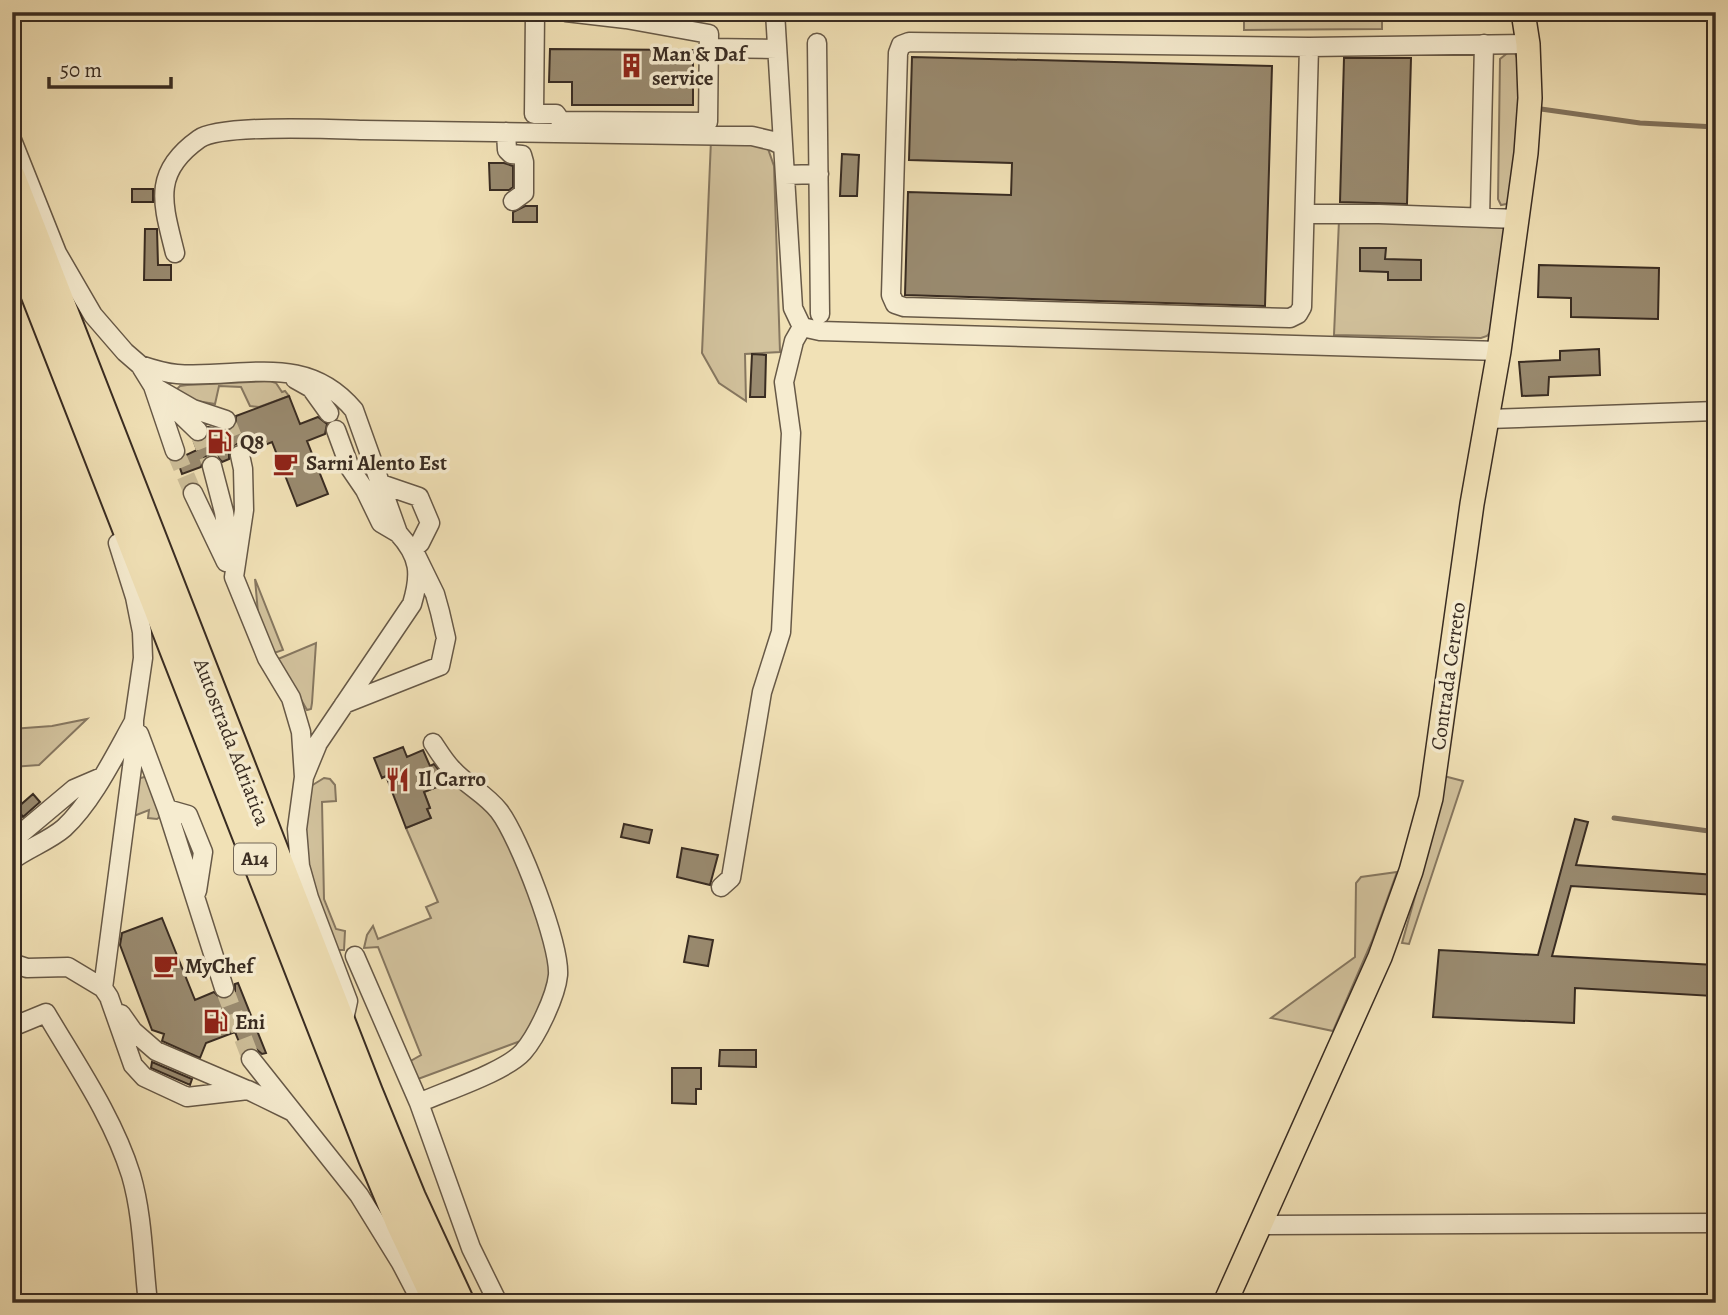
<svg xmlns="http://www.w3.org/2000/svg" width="1728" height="1315" font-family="Alegreya,serif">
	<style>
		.green { fill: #d2c29d; stroke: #867760; stroke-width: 2 }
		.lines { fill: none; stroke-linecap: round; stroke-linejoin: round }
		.stream { stroke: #82735d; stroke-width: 5 }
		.building { fill: #998a6f; stroke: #392c22; stroke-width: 2 }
		.minor-tunnel { stroke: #ccbd98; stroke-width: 18; stroke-dasharray: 18 9; stroke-linecap: butt }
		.minor-casing { stroke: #675947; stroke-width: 21 }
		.major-casing { stroke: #392c22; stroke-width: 26 }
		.highway-casing { stroke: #392c22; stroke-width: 30 }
		.minor { stroke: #f6ecd0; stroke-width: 18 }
		.major { stroke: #f1e1b6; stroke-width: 23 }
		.highway { stroke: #f1e1b6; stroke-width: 26 }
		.labels { text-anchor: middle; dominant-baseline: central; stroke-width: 7; stroke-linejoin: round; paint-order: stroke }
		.shield { fill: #f6ecd0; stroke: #726656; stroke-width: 2 }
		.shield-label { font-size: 19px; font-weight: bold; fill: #392c22 }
		.poi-label { font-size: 21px; font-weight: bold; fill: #392c22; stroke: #f6ecd0; text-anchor: start }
		.street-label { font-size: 21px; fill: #392c22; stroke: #f6ecd0 }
	</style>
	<rect width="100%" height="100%" fill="#f1e1b6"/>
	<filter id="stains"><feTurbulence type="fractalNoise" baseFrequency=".00286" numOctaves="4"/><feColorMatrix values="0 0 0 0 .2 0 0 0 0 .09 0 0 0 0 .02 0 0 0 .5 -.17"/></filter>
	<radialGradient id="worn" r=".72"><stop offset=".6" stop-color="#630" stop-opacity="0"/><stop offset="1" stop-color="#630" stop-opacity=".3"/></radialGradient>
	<path class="green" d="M1244,12H1382V29L1244,30Z
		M1510,51L1515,53L1518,60L1520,114L1509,201L1506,204L1501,205L1498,199L1500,59Z
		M711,140L767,146L774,166L780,352L745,354L746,401L719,383L702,353Z
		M1339,220L1507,228L1494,328L1487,336L1481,338L1334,335Z
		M270,381L276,383L282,392L285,391L289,396L259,407L250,406L241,387L219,386L215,404L191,400L176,390L180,386L187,385Z
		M255,579L283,650L274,653L258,613Z
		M316,643L312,703L311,709L307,710L278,659Z
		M87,719L39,765L12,767V729L52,726Z
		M1440,775L1463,781L1409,944L1402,943L1420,879Z
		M148,776L161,816L157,819L148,818L149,810L134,816L137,779Z
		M324,778L330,779L335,785L336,801L322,802L324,899L336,929L345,931L344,950H332L307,857L305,818L311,786Z
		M459,781L500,817L540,915L552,958L551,986L526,1039L418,1079L407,1063L421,1055L378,947L364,948L367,935L373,926L378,939L431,918L426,907L438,902L406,828L430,818L427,809L430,808L424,792L449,782Z
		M1397,872L1372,941L1333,1031L1271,1018L1355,957L1356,883L1361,877Z"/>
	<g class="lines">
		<path class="stream" d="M1541,109L1640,123L1716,127
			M1614,818L1716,832"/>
	</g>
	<path class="building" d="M550,49L693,50V105H572V82H549Z
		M912,57L1272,66L1265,306L905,295L908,192L1011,195L1012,163L909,160Z
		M1344,58H1411L1407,204L1340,202Z
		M842,154L859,155L857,196H840Z
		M489,163H504L513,166V187L509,190H490Z
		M132,189H153V202H132Z
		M525,206H537V222H513V212Z
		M145,229H157L158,265H171V280H144Z
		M1360,248H1386L1385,259L1421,260V280H1388V272L1360,271Z
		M1539,265L1659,268L1658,319L1571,317V298L1538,297Z
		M1599,349L1600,375L1549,377L1548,395L1522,396L1519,362L1560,360V351Z
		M752,354L766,355L765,397H750Z
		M289,396L300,424L318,417L327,424L325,434L307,441L328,494L297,506L272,442L250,451L244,444H237L229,451V459L222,462L216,455H208L204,458L201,467L182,474L178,462L186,455L197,450L194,442L206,439L209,433L208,427L229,431L236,424V416Z
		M403,747L407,757L423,750L430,766L434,764L449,782L424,792L430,808L427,809L431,818L406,828L386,776L382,778L374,758Z
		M33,794L40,802L23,817L17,808Z
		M1575,819L1588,822L1576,865L1716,875V895L1571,886L1552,956L1715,965L1713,996L1575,988L1574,1023L1433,1017L1439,950L1538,955Z
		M624,824L652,830L649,843L621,837Z
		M682,848L718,855L710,885L677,877Z
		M162,918L195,1000L214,992L221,999H228L235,991V984L238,983L266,1053L262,1054L256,1049L250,1048L243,1052L235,1032L206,1043L200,1058L162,1041L164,1034L152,1030L120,945L122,933Z
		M689,936L713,940L708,966L684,962Z
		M720,1050H756V1067L719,1066Z
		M152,1062L192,1079L190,1085L151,1068Z
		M672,1068H701V1089H696V1104L672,1103Z"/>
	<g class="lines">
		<path class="minor-tunnel" d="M226,420L240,455
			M198,431L212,466
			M175,451L193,493
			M224,988L251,1059"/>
		<defs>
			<path id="minor" d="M535,12L534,114H556L561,121L708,122L709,34L626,19L566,12
				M775,12L793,308L802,327L820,331L1499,351
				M909,42L1309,47L1302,307L1298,314L1290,318L904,307L895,304L891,295L898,53L901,45Z
				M817,43L820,314
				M1309,47L1528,44
				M709,48L777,49
				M506,132L507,150L511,154L522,155L524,162V193L513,201
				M12,140L57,253L93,315L125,352L140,365L153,386L193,409L226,420
				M785,175L819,174
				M1305,214H1379L1518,219
				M1480,218L1484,44
				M175,253C163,204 151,173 199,139C220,124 332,129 363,130C492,131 622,134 752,136L773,141L783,146
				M140,365C152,369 164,373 177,374C242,379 305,351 354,410L398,533C420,557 421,574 412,604L318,743L304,777
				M295,379L311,388L329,413
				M153,386L175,451
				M168,402L198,431
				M1488,419L1716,411
				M336,430L350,468L365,490L381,523L398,533
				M240,455L243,469L244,510L234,577L267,658L291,698L301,732L304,777L297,829L300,866L309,898L348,1001L343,1024
				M212,466L224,512L231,560
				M193,493L226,562
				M344,704L440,666L446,638L440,612L435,594L413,549L420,543L430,523L419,497L381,484
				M139,734L167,809L224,988
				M167,809L188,815L203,852L197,891
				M12,841L74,789L102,777
				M12,860C28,848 49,841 64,828C92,802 114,757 133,723
				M721,887L731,878L762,692L781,632L791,433L784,382L794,341L802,327
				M355,956L419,1103L471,1248L498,1303
				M12,963L27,968L68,967L103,988L109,997L133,1065L144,1077L187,1097L248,1090L291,1111
				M103,988L134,752V720L143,658L142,632L135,597L118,543
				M121,1014L133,1031L156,1051L247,1090
				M12,1027L46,1013C76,1064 113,1117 131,1175C143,1216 143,1261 148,1303
				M251,1059L359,1195L401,1263L422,1303
				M419,1103C445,1091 505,1072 523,1052C537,1036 556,996 558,975C560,944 519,837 499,811C486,794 466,785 452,769C445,762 439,752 433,743
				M1259,1225L1716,1223"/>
			<path id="major" d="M1225,1303L1380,957L1411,871L1431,798L1472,504L1499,351L1526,153L1530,98L1528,44L1523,12"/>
			<path id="highway" d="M12,177L369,1092L412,1197L461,1303
				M12,237L372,1158L400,1225L437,1303"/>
		</defs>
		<use href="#minor" class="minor-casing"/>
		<use href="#major" class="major-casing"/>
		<use href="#highway" class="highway-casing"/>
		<use href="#minor" class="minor"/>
		<use href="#major" class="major"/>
		<use href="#highway" class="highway"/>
	</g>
	<defs>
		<symbol id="building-bare" viewBox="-9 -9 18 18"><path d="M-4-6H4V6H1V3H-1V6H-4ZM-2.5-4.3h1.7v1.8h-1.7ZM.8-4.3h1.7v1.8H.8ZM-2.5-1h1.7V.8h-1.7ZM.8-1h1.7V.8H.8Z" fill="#8f2418" stroke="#f6ecd0" stroke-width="2.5" paint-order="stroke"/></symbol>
		<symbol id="fuel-bare" viewBox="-9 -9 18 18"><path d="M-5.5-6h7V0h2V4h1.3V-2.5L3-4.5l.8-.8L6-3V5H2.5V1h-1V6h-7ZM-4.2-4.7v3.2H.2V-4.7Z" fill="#8f2418" stroke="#f6ecd0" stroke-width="2.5" paint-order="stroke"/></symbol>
		<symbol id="cafe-bare" viewBox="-9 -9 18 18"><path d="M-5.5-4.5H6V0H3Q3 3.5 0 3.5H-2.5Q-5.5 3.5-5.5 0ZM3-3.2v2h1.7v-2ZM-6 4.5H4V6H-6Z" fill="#8f2418" stroke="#f6ecd0" stroke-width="2.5" paint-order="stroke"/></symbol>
		<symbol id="restaurant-bare" viewBox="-9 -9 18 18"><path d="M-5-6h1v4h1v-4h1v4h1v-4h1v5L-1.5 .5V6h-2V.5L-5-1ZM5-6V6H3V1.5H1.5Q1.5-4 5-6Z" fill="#8f2418" stroke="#f6ecd0" stroke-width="2.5" paint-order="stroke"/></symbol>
	</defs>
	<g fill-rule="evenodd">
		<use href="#building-bare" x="614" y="48" width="35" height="35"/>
		<use href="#fuel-bare" x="202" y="424" width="35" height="35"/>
		<use href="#cafe-bare" x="268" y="446" width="35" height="35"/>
		<use href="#restaurant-bare" x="380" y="762" width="35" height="35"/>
		<use href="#cafe-bare" x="148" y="948" width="35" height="35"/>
		<use href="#fuel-bare" x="198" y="1004" width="35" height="35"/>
	</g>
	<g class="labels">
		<rect class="shield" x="234" y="843.5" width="42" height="31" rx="5"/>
		<g class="shield-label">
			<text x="255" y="859">A14</text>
		</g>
		<g class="poi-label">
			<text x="652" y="54">Man &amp; Daf<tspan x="652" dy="24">service</tspan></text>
			<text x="240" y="442">Q8</text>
			<text x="306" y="463">Sarni Alento Est</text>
			<text x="418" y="779">Il Carro</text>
			<text x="185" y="966">MyChef</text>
			<text x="235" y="1022">Eni</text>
		</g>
		<g class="street-label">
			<text transform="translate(1448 676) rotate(-82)">Contrada Cerreto</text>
			<text transform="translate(232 742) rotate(69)">Autostrada Adriatica</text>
		</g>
	</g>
	<rect width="1728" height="1315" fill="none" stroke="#f1e1b6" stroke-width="42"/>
	<rect x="14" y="14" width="1700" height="1287" fill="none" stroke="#392c22" stroke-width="3.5"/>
	<rect x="21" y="21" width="1686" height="1273" fill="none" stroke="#392c22" stroke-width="2"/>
	<path d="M49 77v10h122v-10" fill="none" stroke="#392c22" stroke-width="3.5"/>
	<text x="60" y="77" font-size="21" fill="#392c22" stroke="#f6ecd0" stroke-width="5" paint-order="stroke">50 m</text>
	<rect width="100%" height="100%" filter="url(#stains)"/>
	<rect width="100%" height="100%" fill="url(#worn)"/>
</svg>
